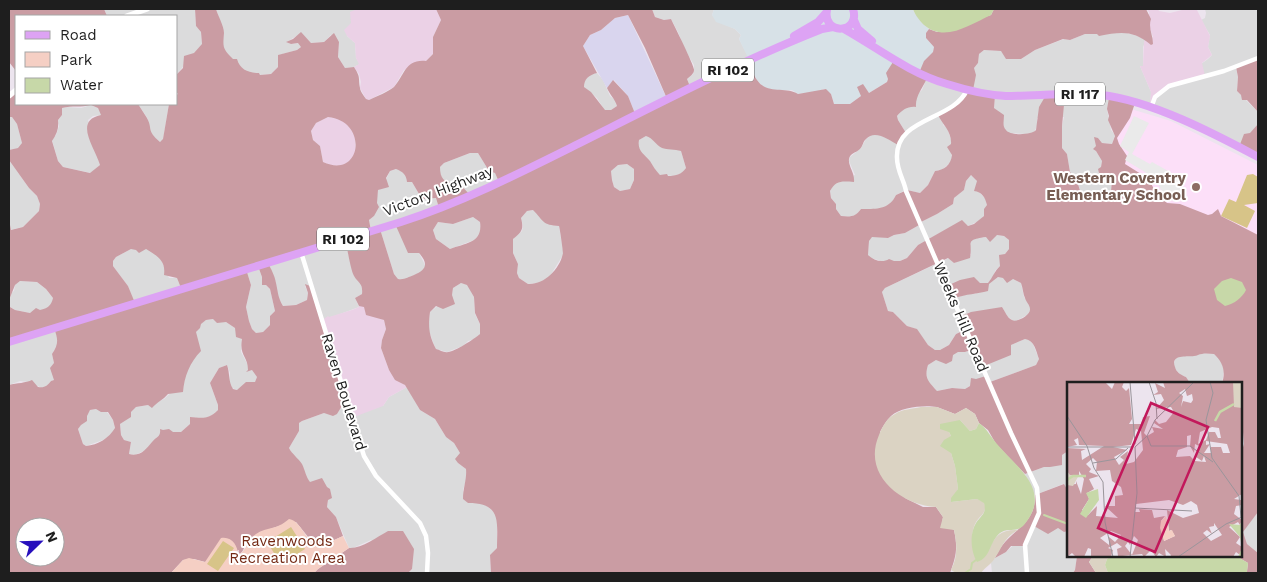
<svg xmlns="http://www.w3.org/2000/svg" width="1267" height="582" font-family="'Work Sans',sans-serif">
	<style>
		.residential { fill: #dbdbdc }
		.commercial { fill: #d9d5ee }
		.industrial { fill: #d7e1e7 }
		.education { fill: #fcdff8 }
		.farmland { fill: #ebd1e6 }
		.forest { fill: #ca9ca3; fill-rule: evenodd }
		.wetland { fill: #dbd3c3 }
		.park { fill: #f5cfc4 }
		.pitch { fill: #d7c488 }
		.parking { fill: #eaeaea }
		.water { fill: #c7d8a8 }
		.lines { fill: none; stroke-linecap: round; stroke-linejoin: round }
		.stream { stroke: #c7d8a8; stroke-width: 2 }
		.minor { stroke: #fff; stroke-width: 4.5 }
		.tertiary { stroke: #fff; stroke-width: 5.5 }
		.primary { stroke: #dda3f4; stroke-width: 8 }
		.education-dot { fill: #8d6e63; stroke: #fff; stroke-width: 2 }
		.labels { text-anchor: middle; dominant-baseline: central; stroke-width: 4; stroke-linejoin: round; paint-order: stroke }
		.shield { fill: #fff; stroke: #626262; stroke-width: 1 }
		.shield-label { font-size: 14px; font-weight: bold; fill: #1e1e1e }
		.education-label { font-size: 15px; font-weight: bold; fill: #785e54; stroke: #fff; text-anchor: end }
		.street-label { font-size: 15px; fill: #1e1e1e; stroke: #fff }
		.park-label { font-size: 15px; fill: #742914; stroke: #fff }
		.inset-river { fill: none; stroke: #c7d8a8; stroke-width: 2.5 }
		.inset-road { fill: none; stroke: #9a959b; stroke-width: 1 }
		.view { fill: #c2185b; fill-opacity: 0.15; stroke: #c2185b; stroke-width: 2.5 }
		.inset-edge { fill: none; stroke: #1e1e1e; stroke-width: 2.5 }
	</style>
	<rect width="100%" height="100%" fill="#ece4ee"/>
	<path class="residential" d="M104,9H195L196,26L201,32L202,45L176,75V16H107Z
		M216,9H357L347,36L355,43L356,58L360,64L354,67L345,68L338,57L339,42L331,35L324,42L311,43L301,33L287,42L291,44L299,43L302,46L297,50L279,55L278,67L271,74L260,75L259,73H250L240,67L225,51L222,45L224,33Z
		M652,9H714L712,15L726,25L735,29L741,35L739,39L750,60L691,89L687,79L693,74L694,71V65L684,48L678,32L671,19L664,20L655,17Z
		M1205,9H1258V59L1236,68L1238,77L1237,91L1258,112V124L1239,147L1153,108L1156,96L1208,59L1212,55L1208,47L1210,35L1201,20L1205,18L1206,13Z
		M1123,32L1135,35L1146,40L1143,47V66H1140L1151,92L1150,107L1137,103L1107,109L1111,130L1115,135L1112,144L1102,143L1098,138L1096,146V151L1102,161L1101,167L1103,174L1112,180L1111,191L1107,198L1102,201L1086,200L1083,198L1077,181L1070,172L1067,154L1062,148V126L1064,117L1037,118V126L1034,133L1026,134L1009,133L1005,130L999,112L994,108L995,96L973,90L974,68L978,63L979,54L984,50L1001,51L1004,54L1021,59L1035,50L1064,39L1070,40L1085,34Z
		M597,73L603,80L610,96L615,100L617,106L611,110L605,111L597,98L584,87V81L587,78L592,74Z
		M927,78L967,90L943,125L947,128L951,139L952,161L942,170L935,171L928,185L920,193L906,190L896,195L893,201L888,206L879,209H861L856,215L850,217L841,216L836,209V204L831,198L830,191L834,184L838,181L855,175L849,161L850,157L861,148L866,139L873,134L880,135L898,144L906,133L898,120L897,116L901,111L915,102L917,94L922,90Z
		M138,104H169L163,140L160,142L153,136L149,129L148,119Z
		M91,105L98,108L102,115L93,116L88,120L100,165L91,173L63,167L58,161L52,140L56,135L59,126L58,120L62,115V108L67,107L81,108Z
		M9,117H12L17,124L22,143L19,148L9,150Z
		M646,136H649L662,148H674L681,151L686,168L683,173L673,176L660,175L656,171L649,160L641,153L638,145L639,140Z
		M470,153H478L489,171L495,173L499,182L470,195L451,183L445,182L442,179L440,173V167L444,163Z
		M9,160L29,188L37,196L40,204L39,211L23,227L10,230L9,225Z
		M627,164L634,169V180L630,189L620,191L614,187L612,180L611,171L618,165Z
		M397,169L403,172L406,177L407,182H412L422,199L436,198L439,209L409,253H419L425,265V268L422,272L404,280L398,279L394,274L380,229L371,231L369,220L374,216L378,190L382,188L390,171Z
		M971,175L977,181L979,192L986,199L987,205L984,216L979,221L968,226L962,221L918,245L907,258L900,261H881L871,258L868,255L869,241L872,236L888,238L894,235L905,233L921,224V222L937,214L953,204L954,198L964,190L966,181Z
		M534,210L550,225L559,226L563,250V255L550,276L539,283L528,284L519,278L517,273L518,264L513,253V239L522,231L523,226L521,218L527,211Z
		M473,217L480,222L481,232L477,239L450,249L436,239L433,230L438,222L453,224Z
		M997,235L1004,236L1009,240L1010,244L1009,249L1005,254L1000,266L995,271L994,276L988,283H980L955,298L967,294H975L998,277L1013,279L1021,283L1024,297L1031,308L1030,311L1027,315L1016,321H1013L1007,316L1002,307L996,309L967,329L956,334L949,345L940,350H935L928,345L916,329L907,326L893,312L888,311L882,292L885,288L949,258L954,263L971,255L969,247L972,240L976,237L980,238Z
		M345,240L354,276L360,281L362,288V294L355,298L359,307L321,321L310,287L305,286L308,293L307,300L296,305L283,306L279,299L276,288V283L268,263Z
		M131,249H146L156,253L161,259L169,278H177L181,288L134,303L128,286L113,266V261L116,257Z
		M258,266L262,277V285H266L270,289L275,311L270,316V325L263,332L256,333L252,329L249,321L246,307L251,285L246,269Z
		M20,281L37,282L46,289L53,298L52,304L47,309L30,313L15,310L10,307L9,300L11,293L14,291L15,285Z
		M461,283L468,285L474,297L475,314L480,324V334L475,339L468,341L463,346L447,352L436,349L434,345L428,328L430,312L452,294L453,288Z
		M213,319L226,322L235,328L242,339L241,352L248,365V371L252,370L254,371L257,377L255,383L237,390L232,388L229,382L230,373L227,365L219,368L210,383L218,405V410L215,414L203,419L191,417L190,424L181,432L160,435L153,441L146,450L135,455L129,454L131,442L124,440L121,435L120,424L130,417L131,412L136,407L148,405L152,407L157,402L164,399L184,380L196,332L200,324L206,320Z
		M54,328L58,339V344L52,354L54,363V380L51,381L47,387L42,388L28,382L20,381L9,385V341Z
		M1025,339L1029,340L1033,344L1039,359L1036,365L990,382L970,386L965,389L952,388L937,391L928,382L926,373L928,365L936,360L958,352H965L974,349L1011,354V345Z
		M1203,353L1214,354L1221,360L1224,371L1222,383H1190L1186,377L1181,375L1175,369L1174,364L1175,359L1179,356H1194Z
		M407,387L420,410L435,419L446,437L454,443L460,453L458,463L466,469L467,478L463,490L468,503H482L487,506L495,513L497,520V548L490,556L491,573H408L412,569L371,540L353,548H349L336,517L327,507L328,500L310,483L306,477L301,463L294,457L289,448L299,431V423L302,421L324,413L337,414L346,398L383,406L389,397Z
		M96,409L107,412L113,420L115,429L111,435L103,440L86,446L83,444L78,429L90,410Z
		M1068,451V491L1063,484L1035,495L1025,474L1044,467H1050L1062,455Z
		M1258,512V553L1247,544L1242,532Z
		M1034,526L1054,529L1058,528L1064,532L1068,531V556H1077L1075,570L1073,573H992L991,563L995,558L1006,552Z"/>
	<path class="commercial" d="M628,15L668,101L636,116L628,96L614,80L607,88L583,46L590,35L601,30L615,18Z"/>
	<path class="industrial" d="M714,9H913L914,12L922,23L929,29L926,33V38L934,47L933,52L919,73L888,79L887,82L869,93L862,84L861,96L850,104H834L831,94L824,89L816,92L798,94L792,90L775,91L763,87L756,79L749,61V60L739,39L741,35L735,29L716,22L712,15Z"/>
	<path class="education" d="M1124,107L1171,121L1258,165V241L1145,210L1114,150Z"/>
	<path class="farmland" d="M357,9H436L441,20L433,37V54L426,61L404,70L394,87L369,100L366,99L360,88L361,82L359,74L354,67L359,64L356,58L355,43L347,36L344,30L351,23L350,12Z
		M1146,9H1158L1159,11L1170,13L1186,9L1197,10L1210,36L1208,47L1212,55L1202,63L1205,76L1163,90L1150,107L1151,92L1140,66H1143L1144,41L1153,37L1149,26V12Z
		M328,117L336,118L345,122L352,131L355,137L356,153L353,158L346,164L338,166L330,165L323,162L320,146L313,140L311,131L316,123Z
		M359,306H364L376,317L384,320L386,329L382,340L381,348L389,370L407,387L389,397L383,406L354,417L346,399L345,401L321,321L328,316L329,317L352,310L359,307Z"/>
	<path class="forest" d="M9,9H104L107,16H16V49L15,55L16,71L9,62Z
		M195,9H216C218,16 224,26 224,33C223,47 222,48 233,59H237C240,70 249,73 259,73L260,75L271,74L278,67V55L297,50L301,47L298,43L291,44L286,42L293,39L301,32L311,43L324,42L334,33L339,42L338,57L345,68L354,67C361,78 358,77 360,88C360,91 364,96 366,99L369,100C377,96 388,92 394,87C405,75 405,59 426,61L433,54V37L441,20L436,9H652L655,17L664,20L671,19C674,25 695,67 694,70C694,74 690,76 687,79L691,89L749,61C752,67 753,75 757,80C767,95 785,86 798,94L826,89L831,94L834,104H850L861,96L857,87L863,84L869,93L887,82L888,79L886,73L893,62L919,73L924,61L933,52L934,47L926,38V33L929,29L937,32L991,15L994,9H1146L1151,19C1148,28 1153,35 1153,44L1151,45C1133,30 1121,32 1099,36L1097,34H1085L1070,40L1063,39L1035,50L1021,59H1006L1001,51L984,50L979,54L978,63L974,68L976,75L973,90L995,96L994,108L1004,115C1004,120 1002,126 1006,130C1010,136 1032,135 1036,130L1039,107L1046,95L1065,94L1062,126V148L1067,154L1070,172L1077,181L1082,197L1086,200L1102,201L1107,198L1111,191L1112,181L1103,174L1099,173L1098,169L1101,167L1102,161L1096,151L1093,149L1096,146L1094,137L1098,138L1102,143L1112,144L1115,136L1108,120L1109,116L1107,109L1109,98L1135,103L1130,118L1117,138L1119,144L1127,156L1125,164L1141,174L1142,179L1150,181L1159,200L1162,198L1167,203L1180,204L1208,215L1212,214L1218,209L1221,216L1258,235V512L1243,532L1247,544L1258,553V573H1244L1247,571L1248,563L1236,556H1241V454L1244,444L1243,432L1241,430V383H1222C1226,372 1223,362 1214,354C1210,354 1206,353 1202,354C1199,354 1197,356 1194,356C1187,357 1170,354 1175,367C1176,372 1181,375 1186,377L1190,383H1068V451L1062,455V465L1050,467H1044L1025,474L996,444L988,430L979,423L975,414L966,408L955,414C949,412 943,409 937,407C924,405 901,407 891,416C886,421 883,426 880,432L905,498L923,507H936L943,517L942,523L954,530C958,549 956,556 950,573H491L490,555L497,548C497,522 502,503 468,503L463,499C463,488 467,479 466,469L458,463L455,459L460,453L454,443L446,437L435,419L420,410L405,385L395,380L389,370L381,348L382,340L386,329L384,320L366,315L364,307L359,306L355,298L362,294C363,283 359,284 354,276C350,268 348,250 345,240L268,263C271,269 275,276 276,283C278,292 278,298 283,306L296,305L307,300L308,293L305,284L310,286L345,401L337,414L333,416L324,413L302,421L299,423V431L289,448C292,454 298,458 302,464C305,470 306,477 310,482L322,478L327,487L330,489L332,498L328,500L327,507L336,517L343,536L321,546L313,543L296,522C282,524 257,532 247,543C243,548 244,552 238,555L239,550L205,562L194,559L183,560L171,573H9V385C17,383 26,383 32,380L38,387C45,388 47,386 51,381L54,380L50,368L54,363L52,354C59,344 58,339 54,328L9,341V301L10,307L15,310L30,313L36,308L40,310C48,308 51,306 53,298L46,289L37,282L20,281L15,285L9,300V225H10L11,230L23,227L39,211L40,204L37,196L29,188L9,160V150L18,148L22,143L17,124L12,117H9V96L16,90V104H138C141,109 144,113 147,118C153,129 146,130 160,142L163,139L169,104H176V95L178,94L176,92V75L183,68L184,56L194,53L202,44L201,32L196,26ZM628,15L645,48L668,101L636,116L628,96L613,80L607,88C610,95 615,99 617,106L611,110H605L591,92L584,87C584,79 589,75 597,73L583,46L590,35L601,30L615,18ZM927,78L967,90L951,108L938,115C943,125 952,132 951,144L947,147L952,155C951,165 944,170 935,171L928,185L920,193L907,190L896,195C889,210 876,209 861,209C855,217 851,217 841,216L836,209V204L831,198L830,191C836,180 842,181 854,182C855,173 848,166 849,159C850,153 856,153 860,149C863,146 863,141 866,139C875,129 889,140 898,145L906,133L898,120L897,116C902,110 908,106 916,107C915,96 923,88 927,78ZM91,105L98,108L101,115C73,121 95,147 100,165L90,173L63,167L58,161L52,141C57,134 59,128 58,120L62,115V108C72,105 81,108 91,105ZM328,117C369,121 362,180 323,162L320,146L313,140L311,131L316,123ZM646,136C653,138 656,145 662,148C667,150 675,149 681,151L686,168C682,174 676,176 668,176L667,174L660,175C656,171 653,166 650,161C644,154 637,151 639,140ZM470,153H478L489,171L495,173L499,182L470,195L458,182C446,183 440,181 440,167L444,163ZM627,164L634,169V180L630,189L620,191L614,187L612,180L611,171L618,165ZM396,169C403,172 406,174 407,182H412L422,199L436,198L439,208L396,226L408,253H419C429,264 426,270 414,275C408,277 405,280 398,279L394,274L380,229L371,231L369,220L374,216L379,207L377,203L378,190L389,187L386,178L390,171ZM971,175L977,181L974,191C982,192 985,197 987,205L984,209V216L974,224L968,226L962,220L918,245L907,258L900,261H894L889,259C883,263 874,261 868,255L869,241L872,237L888,238L894,235L905,233L921,224V222L937,214L953,204L954,198L964,190L966,181ZM533,210C544,221 542,225 559,226C560,229 563,251 563,253C560,269 544,285 528,284L519,278L517,273L518,264L513,253V239C522,232 524,229 521,218L527,211ZM473,217L480,222C483,243 466,243 450,249L436,239L433,230L438,222L453,224ZM997,235L1004,236L1009,240V249L1005,254L999,255L1000,266C994,272 993,277 988,283H980L974,277L960,280L949,285L955,298C966,294 977,294 988,291L989,284L998,277L1003,278L1007,283L1013,279L1021,283C1023,288 1023,294 1025,298C1026,302 1030,305 1030,309C1031,315 1017,323 1012,320C1007,318 1005,311 1002,307L971,312L962,316L967,329L956,334L949,345L940,350H935L928,345L917,329L907,326L893,312L888,311L882,292L885,288L948,258L954,263L970,258C973,242 964,240 986,237L990,242ZM131,249L136,250L139,253L146,249C157,256 166,260 164,275L177,278L181,288L135,303L128,286L113,266V261L116,257ZM258,266L262,277V285H266L270,289L275,311L270,316V325L263,332L256,333L252,329L249,321L246,307L251,285L246,269ZM461,283L467,285L474,297L475,313L480,324V334C474,339 456,351 448,352C444,353 440,350 436,349C429,335 428,327 430,312L436,306L443,309L455,304L452,295L453,288ZM213,319L217,323L226,322L235,328L236,337L242,339C239,356 248,356 248,370L246,372L252,370L257,377L255,382H246L237,390L233,389C228,381 230,373 227,365L219,368L210,383L218,405V410C208,420 202,418 190,417V424L181,432H173L169,429L163,430L160,429C161,437 157,436 152,442C146,449 141,457 129,454L131,442L124,440L121,435L120,424L131,417V412L136,407L148,405L152,408C157,402 163,400 168,394L183,392C184,377 190,362 201,351L196,332L200,328L201,324L206,320ZM1025,339C1035,341 1036,351 1039,359L1036,365L990,382L986,376L976,379L971,378L970,386L965,389L952,388L937,391C928,381 924,378 928,365L936,360L946,364L952,361L953,355L958,352H965L974,349L984,366L1011,355V345ZM96,409L101,412H108L113,420L115,428C109,438 98,445 86,446L83,444L78,429L81,425L87,421V416L90,410ZM25,527H55V557H25Z
		M1258,59V112L1247,100H1242L1241,95L1237,91L1238,77L1236,67Z
		M1258,124V157L1239,147L1244,134L1250,133Z
		M1064,484L1068,491V531L1064,532L1058,528L1048,534L1034,526L1025,546H1011L1006,552L995,558C1006,530 1036,528 1035,495Z
		M388,531H403L414,549L412,569L408,573H314L318,569L349,548C361,549 377,537 388,531Z
		M1077,556H1093L1089,562L1096,573H1073L1075,570Z"/>
	<path class="wetland" d="M921,407H937L955,414L966,408L975,414L979,423L976,429L970,431L960,420L949,432L951,436V453L955,466L958,489L951,502L977,499L984,502C988,514 980,514 975,524C971,532 972,544 974,552L989,550C995,535 1002,529 1018,530C1004,538 1003,546 995,558C992,564 985,567 981,573H956L951,570C958,557 957,544 954,530L940,528L943,517L936,507C900,505 862,474 879,435C882,427 887,418 895,414C903,409 912,409 921,407Z
		M1093,556H1111L1107,559L1105,565L1108,573H1096L1089,562Z"/>
	<path class="park" d="M289,519C300,521 304,536 313,543C313,544 320,546 321,546L343,536L349,548L318,569L314,573H171L183,560L189,558L205,562L221,538C232,536 238,546 238,555C247,551 247,539 256,534C268,526 275,531 289,519Z"/>
	<path class="pitch" d="M1253,174L1258,177V203L1244,205L1255,211L1247,228L1221,216L1229,199L1236,202L1247,175Z
		M291,527L305,549L281,564L267,542Z
		M223,541L234,548L218,571L207,564Z"/>
	<path class="parking" d="M1134,116L1149,123L1132,154L1150,164L1152,162L1186,181L1175,202L1164,196L1155,178L1125,160L1129,152L1120,146Z"/>
	<path class="water" d="M913,9H994L991,15C971,24 945,43 924,25C920,21 915,15 913,9Z
		M1231,278L1242,282L1246,290C1242,298 1234,304 1225,306L1217,300L1214,289L1222,281Z
		M960,420L970,431L976,429L979,423C988,430 990,436 997,444C1017,468 1053,490 1024,525C1017,533 1008,527 1000,533C989,542 991,558 977,562C971,552 969,534 976,523C981,515 987,514 984,503L977,499L951,502V498L958,489L955,466L951,453L940,446L944,440L951,436L949,432L940,429V424Z
		M1111,556H1236L1248,563L1247,572L1244,573H1108L1105,565L1107,559Z"/>
	<g class="lines">
		<path class="stream" d="M1044,515L1068,524
			M965,573L971,569L972,563L976,560"/>
		<path class="minor" d="M967,90C953,121 895,117 897,158C897,171 904,180 906,191L1011,433L1037,488L1039,513L1025,545L1027,573
			M1151,108L1155,97L1169,86L1224,71L1258,58
			M301,252L364,456L376,476L420,523L426,536L428,553L427,573"/>
		<path class="tertiary" d="M127,16L147,9
			M9,96L16,90"/>
		<path class="primary" d="M827,10C822,36 861,34 853,9
			M854,20L858,29L872,41
			M844,29C878,48 909,73 947,84C966,90 986,95 1006,96C1038,96 1069,92 1101,95C1150,100 1215,134 1258,157
			M794,36L818,22L826,13
			M9,342L401,222C460,203 516,175 572,147C654,106 736,63 822,29L833,27"/>
	</g>
	<circle class="education-dot" cx="1196" cy="187" r="5"/>
	<g class="labels">
		<g class="shield">
			<rect x="702" y="58.5" width="52" height="23" rx="4"/>
			<rect x="1055" y="82.5" width="50" height="23" rx="4"/>
			<rect x="317" y="227.5" width="52" height="23" rx="4"/>
		</g>
		<g class="shield-label">
			<text x="728" y="70">RI 102</text>
			<text x="1080" y="94">RI 117</text>
			<text x="343" y="239">RI 102</text>
		</g>
		<g class="education-label">
			<text x="1186" y="178">Western Coventry<tspan x="1186" dy="17">Elementary School</tspan></text>
		</g>
		<g class="street-label">
			<text transform="translate(438 191) rotate(-21)">Victory Highway</text>
			<text transform="translate(961 317) rotate(67)">Weeks Hill Road</text>
			<text transform="translate(344 392) rotate(73)">Raven Boulevard</text>
		</g>
		<g class="park-label">
			<text x="287" y="541">Ravenwoods<tspan x="287" dy="17">Recreation Area</tspan></text>
		</g>
	</g>
	<g transform="translate(1067 382)">
		<rect width="175" height="175" fill="#ece4ee"/>
		<path d="M0,0H38L45,7L48,0H57L55,5L59,9L62,6L65,37L62,42H74L76,35L83,34L77,51L80,54L87,50L85,45L96,47L87,41L88,38L92,42L99,40L107,30L104,25L89,27L97,18L94,12L86,13L91,10L88,1L98,6L96,0H175V112L167,117L174,118L175,123L169,124L167,132L175,138L173,143L171,140L162,145L173,155L169,161L175,165L173,173L169,170L166,175H103L104,173L98,167L99,175L92,171L89,175L84,168L77,175L75,172L46,175L51,174L50,167L55,165L50,161L41,166L46,168L44,175H24V167L21,166L17,175H9L5,171L0,175V103L9,102V99L14,112L17,97L12,89V93H2L0,89V66L19,67L14,69L15,78L37,64L12,63L11,56L7,58L10,63L0,65ZM118,7L120,14L125,12L126,18L124,21L116,19L114,25L116,14L112,11ZM145,45L152,46L154,56H151L148,50H142L139,58L131,62L133,50ZM69,47L74,49L76,68L67,80L59,82L61,69L53,75L57,78L52,83L47,75L60,68L46,65L64,63ZM124,53L123,64L127,71L128,62L132,64L129,75L135,79L137,74L139,80L128,79L123,74L109,75L111,68L120,65V54ZM139,59L160,62L163,71H156L154,65H144V71H137L143,62L139,63ZM26,76L30,80L29,89L43,88L45,99L54,105L56,113L48,114V124H38L51,136L29,134L30,124L21,133L15,128L22,117L20,111L27,107L22,97L32,94L22,90L24,87L19,82ZM102,118L116,123L124,119L130,123L132,131L116,136L100,128L102,149L104,148L108,154L97,159L94,139L98,134L87,136L85,128L72,127L73,130H68L69,122ZM147,141L155,153L144,159L136,151L140,148L145,152L142,145L147,144ZM44,149L54,153L48,160L42,155V163L33,156ZM67,154L71,158L65,173L58,164L61,160L63,163Z" fill="#ca9ca3" fill-rule="evenodd"/>
		<path d="M166,0H175V26L167,25ZM0,89L3,93H12L6,104L0,103Z" fill="#dbd3c3"/>
		<path d="M99,134L102,149L105,148L108,154L97,159L93,146L94,139Z" fill="#f5cfc4"/>
		<path d="M31,107L32,118L19,136L13,132L22,117L19,111ZM175,138V175H171L175,166L173,155L162,142L173,143Z" fill="#c7d8a8"/>
		<path class="inset-river" d="M148,39L153,30L167,22M0,98L6,94H19"/>
		<path class="inset-road" d="M63,0L68,62M82,0L89,21L90,37M143,0L146,11L139,38L145,76L172,114L174,135M0,34L20,64L27,86L36,100L38,140L46,175M80,54L84,64H123L146,80M0,65H66M26,81L49,77L61,66M68,126L125,129M63,175L70,111L68,65L80,54L88,38L127,0M111,175L159,142L175,135"/>
		<path class="view" d="M84,21L141,45L88,170L31,146Z"/>
		<rect width="175" height="175" class="inset-edge"/>
	</g>
	<rect width="1267" height="582" fill="none" stroke="#1e1e1e" stroke-width="20"/>
	<rect x="15" y="15" width="162" height="90" fill="#ffffff" stroke="#a5a5a5"/>
	<rect x="25" y="31" width="25" height="8" fill="#dda3f4" stroke="#a5a5a5"/>
	<text x="60" y="40" font-size="15" fill="#1e1e1e">Road</text>
	<rect x="25" y="52" width="25" height="15" fill="#f5cfc4" stroke="#a5a5a5"/>
	<text x="60" y="65" font-size="15" fill="#1e1e1e">Park</text>
	<rect x="25" y="78" width="25" height="15" fill="#c7d8a8" stroke="#a5a5a5"/>
	<text x="60" y="90" font-size="15" fill="#1e1e1e">Water</text>
	<g transform="translate(40 542) rotate(67)"><circle r="24" fill="#ffffff" stroke="#a5a5a5"/>
	<path d="M0-4L9 19L0 12L-9 19Z" fill="#270fbc"/>
	<text y="-8" font-size="14" font-weight="bold" text-anchor="middle" fill="#1e1e1e">N</text>
	</g>
</svg>
